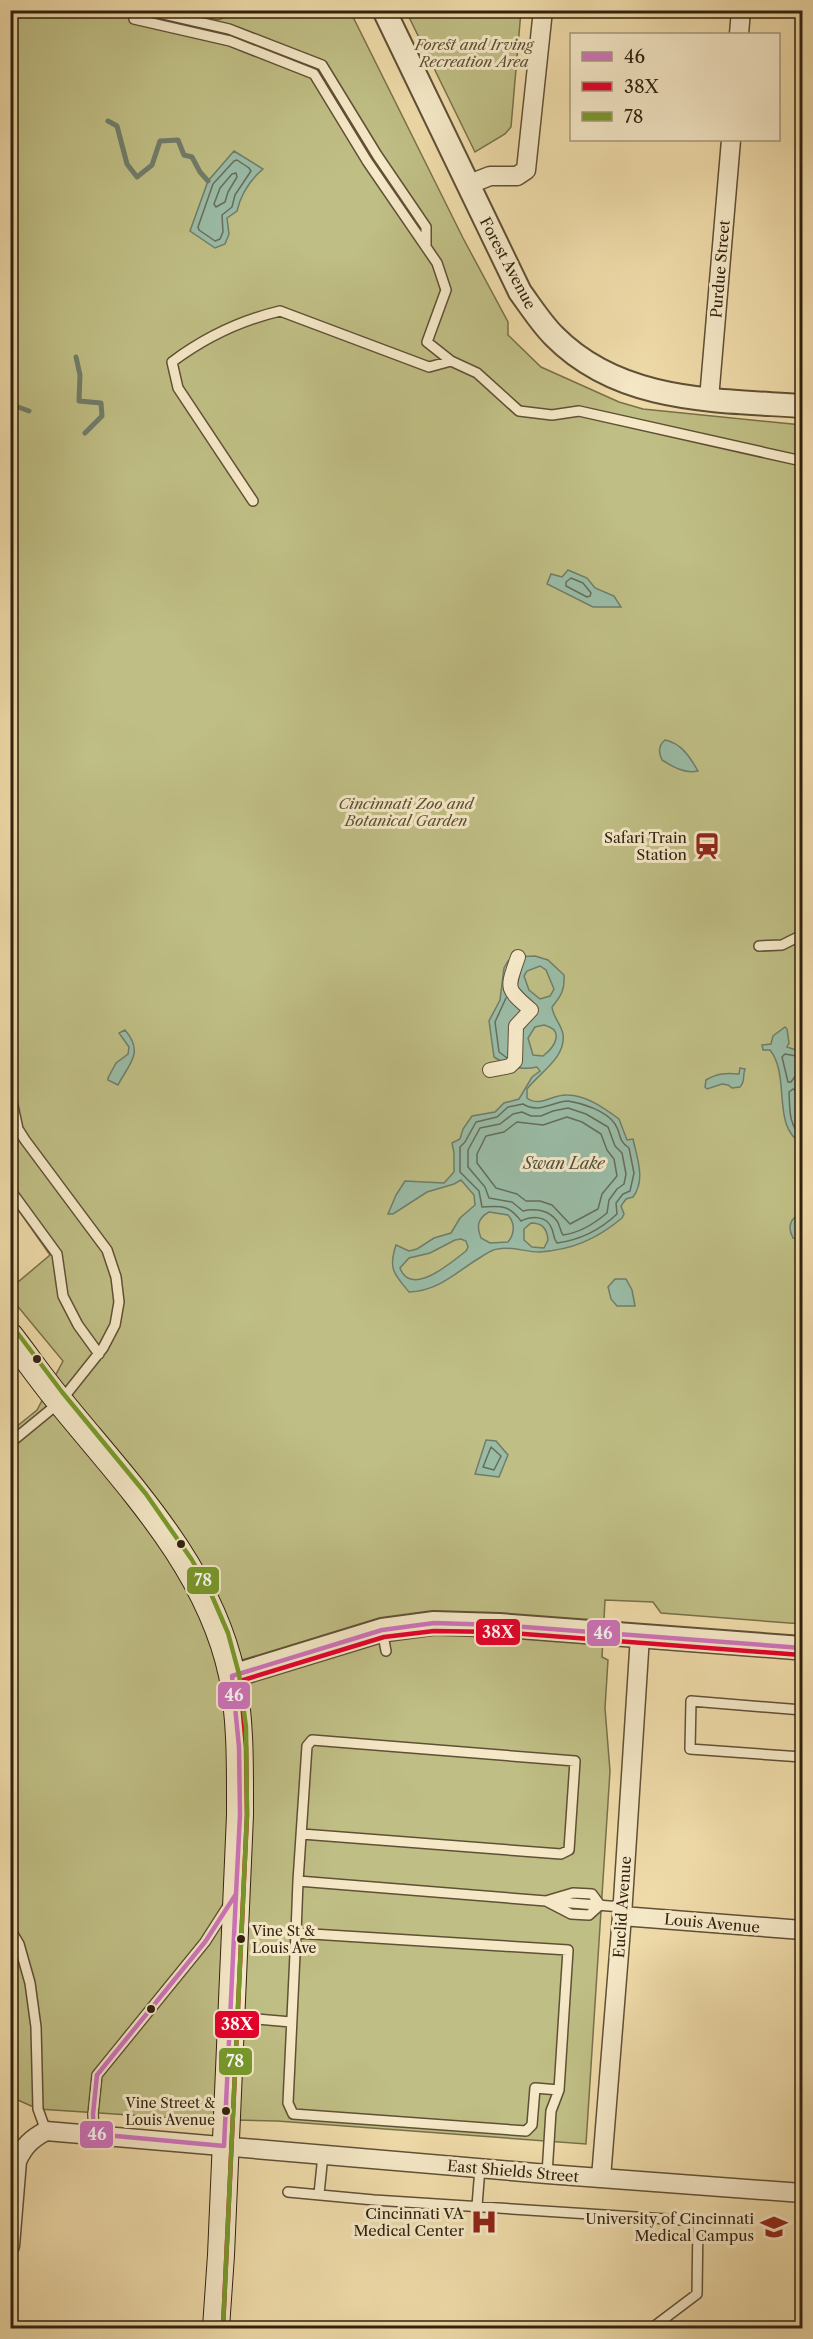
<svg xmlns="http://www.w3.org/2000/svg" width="813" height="2339" font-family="'Libre Caslon Text',serif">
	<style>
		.green { fill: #bfbe84; stroke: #78704a; stroke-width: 1.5 }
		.water { fill: #9abba6; stroke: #707d6a; stroke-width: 1.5; fill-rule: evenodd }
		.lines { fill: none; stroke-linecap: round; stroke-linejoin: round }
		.shore { stroke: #666e5a; stroke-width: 1.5 }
		.stream { stroke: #707d6a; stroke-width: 5 }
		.service-casing { stroke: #605036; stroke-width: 12 }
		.pedestrian-casing { stroke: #605036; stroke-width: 16 }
		.minor-casing { stroke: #605036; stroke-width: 21 }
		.tertiary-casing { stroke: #605036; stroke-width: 26 }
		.secondary-casing { stroke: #31210f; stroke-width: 28 }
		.service { stroke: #f5e8c7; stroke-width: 9 }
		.pedestrian { stroke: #f5e8c7; stroke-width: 14 }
		.minor { stroke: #f5e8c7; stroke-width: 18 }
		.tertiary { stroke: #f5e8c7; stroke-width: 22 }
		.secondary { stroke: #f5e8c7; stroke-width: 26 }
		.bus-1-casing { stroke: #f5e8c7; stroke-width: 9 }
		.bus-2-casing { stroke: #f5e8c7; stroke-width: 9 }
		.bus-3-casing { stroke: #f5e8c7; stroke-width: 9 }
		.bus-1 { stroke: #cf73bd; stroke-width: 4.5 }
		.bus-2 { stroke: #e4002b; stroke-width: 4.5 }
		.bus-3 { stroke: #779a2a; stroke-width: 4.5 }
		.bus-dot { fill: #31210f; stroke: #f5e8c7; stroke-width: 2 }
		.labels { text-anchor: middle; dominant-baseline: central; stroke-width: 6; stroke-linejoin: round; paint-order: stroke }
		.bus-label { font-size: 14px; fill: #31210f; stroke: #f5e8c7; text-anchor: start }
		.park-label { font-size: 15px; font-style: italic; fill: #5c5032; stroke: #f5e8c7 }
		.street-label { font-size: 15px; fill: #31210f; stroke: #f5e8c7 }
		.poi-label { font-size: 15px; fill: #31210f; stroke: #f5e8c7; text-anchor: end }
		.water-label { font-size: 16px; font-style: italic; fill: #504f3c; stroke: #f5e8c7 }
		.line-badge { stroke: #f5e8c7; stroke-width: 2 }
		.badge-label { font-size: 16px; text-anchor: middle; font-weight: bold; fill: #fff }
	</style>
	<rect width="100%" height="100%" fill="#efdba9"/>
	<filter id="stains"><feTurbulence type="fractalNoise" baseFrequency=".00333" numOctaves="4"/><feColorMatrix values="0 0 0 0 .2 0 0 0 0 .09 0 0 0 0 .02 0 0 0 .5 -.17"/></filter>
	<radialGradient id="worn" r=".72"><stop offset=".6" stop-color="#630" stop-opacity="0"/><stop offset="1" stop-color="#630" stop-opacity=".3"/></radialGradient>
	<path class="green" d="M177,10L218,20L241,11H350L463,238L508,322V335L541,367L619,402L643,409L802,425V1624L661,1613L653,1602L605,1600L602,1657L608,1660L605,1708L610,1771L586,2144L277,2121L191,2119L38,2109L11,2097V1431L37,1410L63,1361L10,1297L11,1288L50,1255L10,1198L11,11Z
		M406,11H521L511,127L505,134L475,152Z"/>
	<path class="water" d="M234,151L263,169C249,181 241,194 237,211L227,218L229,234L225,244L215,248L190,231L208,181Z
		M568,570L587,578L595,588L614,596L621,607H593L547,584L551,574L562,577Z
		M665,740C681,743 690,757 698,771C685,774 673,767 662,760C658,752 659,745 665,740Z
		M535,956L548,960L564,975C565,990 561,996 552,1007C553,1017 561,1024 563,1034C566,1058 540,1072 527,1089V1098C540,1108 552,1094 567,1095C586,1095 604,1108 619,1119L627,1140L633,1139C637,1158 646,1180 633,1197L626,1199L621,1206L624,1214L622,1218C597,1239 572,1250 539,1252C526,1252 511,1246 498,1249C492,1249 486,1254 481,1257C456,1272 439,1291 409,1292C394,1274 388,1269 396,1245L409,1251L417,1249L434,1238L451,1233L460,1218L475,1205L474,1195L461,1180L454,1184L427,1192L393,1214H388L396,1195L405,1181L444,1183L454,1172V1153L452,1143L460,1139L463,1129L472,1116L495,1112L504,1103L519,1099L532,1077L540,1071L537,1067C520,1071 508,1066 494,1057L489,1021L500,1000L504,968L508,961L514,957ZM540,966L546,970L554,989L550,996L540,999L529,990L524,976L527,971ZM544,1025C565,1030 555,1047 543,1056L533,1055L528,1038L535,1027ZM489,1212L508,1215C515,1223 515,1233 508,1242L490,1243L481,1238C476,1226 478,1218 489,1212ZM531,1223C543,1223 547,1229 548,1240L544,1248L532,1247L524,1240V1229ZM461,1239L466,1241L468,1247L466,1251C452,1262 411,1298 400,1268L409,1258L430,1253L455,1240Z
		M785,1027L787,1029L789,1043L787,1047L802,1052V1078L798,1082L802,1098V1143C771,1128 791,1076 770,1050H763L762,1045L771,1044L773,1036Z
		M125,1030C145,1053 128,1065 118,1085L108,1080V1078L116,1063L128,1054L129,1047L119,1033Z
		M740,1068L745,1069C742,1077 746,1080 740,1087L732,1088L728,1085L722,1084L707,1089L705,1087L706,1080C717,1073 727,1073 739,1074Z
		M802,1213V1240L793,1238C787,1227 790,1218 802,1213Z
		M615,1279H626L632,1290L635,1306H617L611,1299L608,1287Z
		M486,1440L496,1441L508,1455L499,1477L475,1474Z"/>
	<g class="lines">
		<path class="shore" d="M237,160L249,168L251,171L235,195L232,207L222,215L223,232L220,239L215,241L199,230L198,227L213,184L234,161Z
			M232,174L236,173L237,177L228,192L225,202L216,207L214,204L220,188Z
			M571,578L583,583L591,593L590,596L587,597L566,586V582Z
			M506,998L495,1022L499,1052L507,1058
			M802,1057L785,1054L782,1057L788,1082H791L796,1075L802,1073
			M802,1094L793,1089L789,1092C790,1109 788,1124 802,1137
			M568,1101C582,1103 607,1111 615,1124C622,1134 617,1140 629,1148L634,1173L630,1191L623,1194L616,1203L617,1214C600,1230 580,1240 557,1243C553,1238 554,1234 552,1229C547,1215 532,1216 521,1221C508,1204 501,1206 482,1207L479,1191L460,1172V1147L465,1142L476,1122L497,1117L508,1107L523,1104C539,1114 551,1102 568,1101Z
			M568,1108L586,1114L608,1127L615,1146L622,1153L626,1174L624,1184L617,1189L609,1200L607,1213C595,1223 580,1233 563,1235C560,1231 560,1225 557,1221C549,1210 535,1208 523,1211L512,1202L489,1198L485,1187L468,1167V1150L480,1128L500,1124L513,1114L522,1112L531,1116H541L553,1111Z
			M567,1117L582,1122L601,1134L607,1150L614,1159L617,1176L602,1194L598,1209L570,1224L552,1205L540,1201H526L517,1194L496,1188L477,1163V1154L486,1136L504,1132L517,1122L543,1125Z
			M491,1447L501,1456L494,1470L483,1467Z"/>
		<path class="stream" d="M108,121L117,126L127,164L137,177L152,165L160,141L178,140L184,155L192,157L200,172L208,181
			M76,357L80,375L79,401L101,403L102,416L85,433
			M10,404L29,411"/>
		<defs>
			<path id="service" d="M146,10L229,29L322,65L377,155L426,227V245
				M134,19L230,41L314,74L367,161L437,263L446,290L427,342L451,361
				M253,501L178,388L172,362C204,338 242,320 280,311L429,367L451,361L477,373L519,411L552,415L579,411L802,461
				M759,946L782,945L802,935
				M10,1092L18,1129L25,1140L107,1250L116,1277L119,1302L115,1325L103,1348L60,1402L10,1443
				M11,1191L57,1254L63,1296L78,1325L99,1354
				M382,1630L386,1651
				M802,1710L691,1701L690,1749L802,1757
				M302,1834L561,1854L569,1850L575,1761L312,1740L307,1746L298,1881L546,1901L573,1893L592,1894L600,1905L589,1915L571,1914L546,1901L622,1907
				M10,1929L19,1944L30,1983L36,2027L38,2109L46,2131
				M296,1933L298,1881
				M233,2017L291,2022
				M94,2134L93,2114L97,2075L205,1942L228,1906
				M547,2174L551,2111L559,2090L568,1950L296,1933L288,2103L293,2114L526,2131L532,2125L535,2088L559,2090
				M288,2192L374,2200L698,2221L697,2294L652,2328
				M319,2194L323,2155
				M477,2206L480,2168"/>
			<path id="pedestrian" d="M490,1070L510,1066L515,1061L516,1026L531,1010C505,988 507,989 518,957"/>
			<path id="minor" d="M739,34L741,10
				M467,185L490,176H517L526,170L543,10
				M709,399L731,140
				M622,1916L802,1930
				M601,2178L622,1916L640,1636
				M10,2246L17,2161C24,2146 31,2139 46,2131L547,2174L802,2193"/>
			<path id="tertiary" d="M384,10L520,292C531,307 541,323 554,336C620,403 715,400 802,406
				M232,1676L382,1630L434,1623L499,1625L802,1648"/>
			<path id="secondary" d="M10,1336C28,1359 44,1383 63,1405C130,1487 209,1568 232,1675C241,1721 240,1769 240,1815L221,2255L216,2328"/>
		</defs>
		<use href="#service" class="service-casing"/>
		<use href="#pedestrian" class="pedestrian-casing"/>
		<use href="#minor" class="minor-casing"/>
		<use href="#tertiary" class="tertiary-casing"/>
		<use href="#secondary" class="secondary-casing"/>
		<use href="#service" class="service"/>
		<use href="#pedestrian" class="pedestrian"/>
		<use href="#minor" class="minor"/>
		<use href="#tertiary" class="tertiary"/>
		<use href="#secondary" class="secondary"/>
		<defs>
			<path id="bus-1" d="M236,1894L224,2146L94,2134L93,2114L97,2075L205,1942Z
				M236,1894L240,1815L239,1747L232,1676L382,1630L434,1623L499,1625L802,1648"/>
			<path id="bus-2" d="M223,2328L247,1815L246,1747L240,1681L384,1637L434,1631L499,1632L801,1655"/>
			<path id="bus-3" d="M16,1331L62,1392L146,1494L192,1560L212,1596L228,1633L239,1674L246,1727L247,1815L223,2328"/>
		</defs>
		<use href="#bus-1" class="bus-1-casing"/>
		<use href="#bus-2" class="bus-2-casing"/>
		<use href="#bus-3" class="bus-3-casing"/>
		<use href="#bus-1" class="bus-1"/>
		<use href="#bus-2" class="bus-2"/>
		<use href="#bus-3" class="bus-3"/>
	</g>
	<defs>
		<symbol id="station-bare" viewBox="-9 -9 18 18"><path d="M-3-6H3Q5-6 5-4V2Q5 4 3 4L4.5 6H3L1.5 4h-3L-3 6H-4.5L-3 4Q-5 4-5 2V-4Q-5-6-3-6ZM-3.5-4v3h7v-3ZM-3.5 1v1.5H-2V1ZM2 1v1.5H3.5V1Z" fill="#8f2418" stroke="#f5e8c7" stroke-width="2.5" paint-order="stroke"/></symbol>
		<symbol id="hospital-bare" viewBox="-9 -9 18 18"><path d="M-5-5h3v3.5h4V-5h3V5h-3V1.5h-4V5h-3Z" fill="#8f2418" stroke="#f5e8c7" stroke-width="2.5" paint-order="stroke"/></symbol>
		<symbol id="university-bare" viewBox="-9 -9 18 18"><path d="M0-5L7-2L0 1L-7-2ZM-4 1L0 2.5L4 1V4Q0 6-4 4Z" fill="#8f2418" stroke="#f5e8c7" stroke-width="2.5" paint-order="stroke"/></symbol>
	</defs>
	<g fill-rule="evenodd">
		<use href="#station-bare" x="688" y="827" width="38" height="38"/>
		<use href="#hospital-bare" x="465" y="2203" width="38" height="38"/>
		<use href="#university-bare" x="755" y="2208" width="38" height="38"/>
	</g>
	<g class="bus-dot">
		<circle cx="37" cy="1359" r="5"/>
		<circle cx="181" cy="1544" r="5"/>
		<circle cx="241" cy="1939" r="5"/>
		<circle cx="151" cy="2009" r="5"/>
		<circle cx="226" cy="2111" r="5"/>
	</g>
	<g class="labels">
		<g class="bus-label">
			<text x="252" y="1931">Vine St &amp;<tspan x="252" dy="17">Louis Ave</tspan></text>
			<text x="215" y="2103" text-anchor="end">Vine Street &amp;<tspan x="215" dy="17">Louis Avenue</tspan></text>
		</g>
		<g class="park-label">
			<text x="474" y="44">Forest and Irving<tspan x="474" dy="17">Recreation Area</tspan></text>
			<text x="406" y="803">Cincinnati Zoo and<tspan x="406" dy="17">Botanical Garden</tspan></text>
		</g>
		<g class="street-label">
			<text transform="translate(508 263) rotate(62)">Forest Avenue</text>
			<text transform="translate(720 269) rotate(-85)">Purdue Street</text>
			<text transform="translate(622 1907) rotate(-86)">Euclid Avenue</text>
			<text transform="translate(712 1923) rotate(5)">Louis Avenue</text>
			<text transform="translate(513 2171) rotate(5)">East Shields Street</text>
		</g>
		<g class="poi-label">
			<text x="687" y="837">Safari Train<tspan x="687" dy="17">Station</tspan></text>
			<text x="464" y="2213">Cincinnati VA<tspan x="464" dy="17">Medical Center</tspan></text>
			<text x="754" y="2218">University of Cincinnati<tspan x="754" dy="17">Medical Campus</tspan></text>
		</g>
		<g class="water-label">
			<text x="564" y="1163">Swan Lake</text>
		</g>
	</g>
	<g class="line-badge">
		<rect x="186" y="1566" width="34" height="29" rx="6" fill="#779a2a"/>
		<rect x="475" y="1618" width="46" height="28" rx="6" fill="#e4002b"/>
		<rect x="586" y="1619" width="35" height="28" rx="6" fill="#cf73bd"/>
		<rect x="217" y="1681" width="34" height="29" rx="6" fill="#cf73bd"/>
		<rect x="214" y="2010" width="46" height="29" rx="6" fill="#e4002b"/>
		<rect x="218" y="2047" width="35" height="29" rx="6" fill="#779a2a"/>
		<rect x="79" y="2120" width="35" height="29" rx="6" fill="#cf73bd"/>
	</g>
	<g class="badge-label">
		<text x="203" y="1586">78</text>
		<text x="498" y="1638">38X</text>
		<text x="603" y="1639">46</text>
		<text x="234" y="1701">46</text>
		<text x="237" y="2030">38X</text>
		<text x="235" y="2067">78</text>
		<text x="97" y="2140">46</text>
	</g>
	<rect width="813" height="2339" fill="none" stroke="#efdba9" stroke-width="36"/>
	<rect x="12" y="12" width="789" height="2315" fill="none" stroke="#31210f" stroke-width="3"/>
	<rect x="18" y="18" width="777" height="2303" fill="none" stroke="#31210f" stroke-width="1.5"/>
	<rect x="570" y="33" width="210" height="108" fill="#f5e8c7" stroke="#a7987d" stroke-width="1.5"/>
	<rect x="582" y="52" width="30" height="9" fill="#cf73bd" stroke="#a7987d" stroke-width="1.5"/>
	<text x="624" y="63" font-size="18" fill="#31210f">46</text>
	<rect x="582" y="82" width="30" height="9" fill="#e4002b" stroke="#a7987d" stroke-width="1.5"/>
	<text x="624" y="93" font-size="18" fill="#31210f">38X</text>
	<rect x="582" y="112" width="30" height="9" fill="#779a2a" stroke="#a7987d" stroke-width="1.5"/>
	<text x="624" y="123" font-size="18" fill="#31210f">78</text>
	<rect width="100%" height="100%" filter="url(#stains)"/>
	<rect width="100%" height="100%" fill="url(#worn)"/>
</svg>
